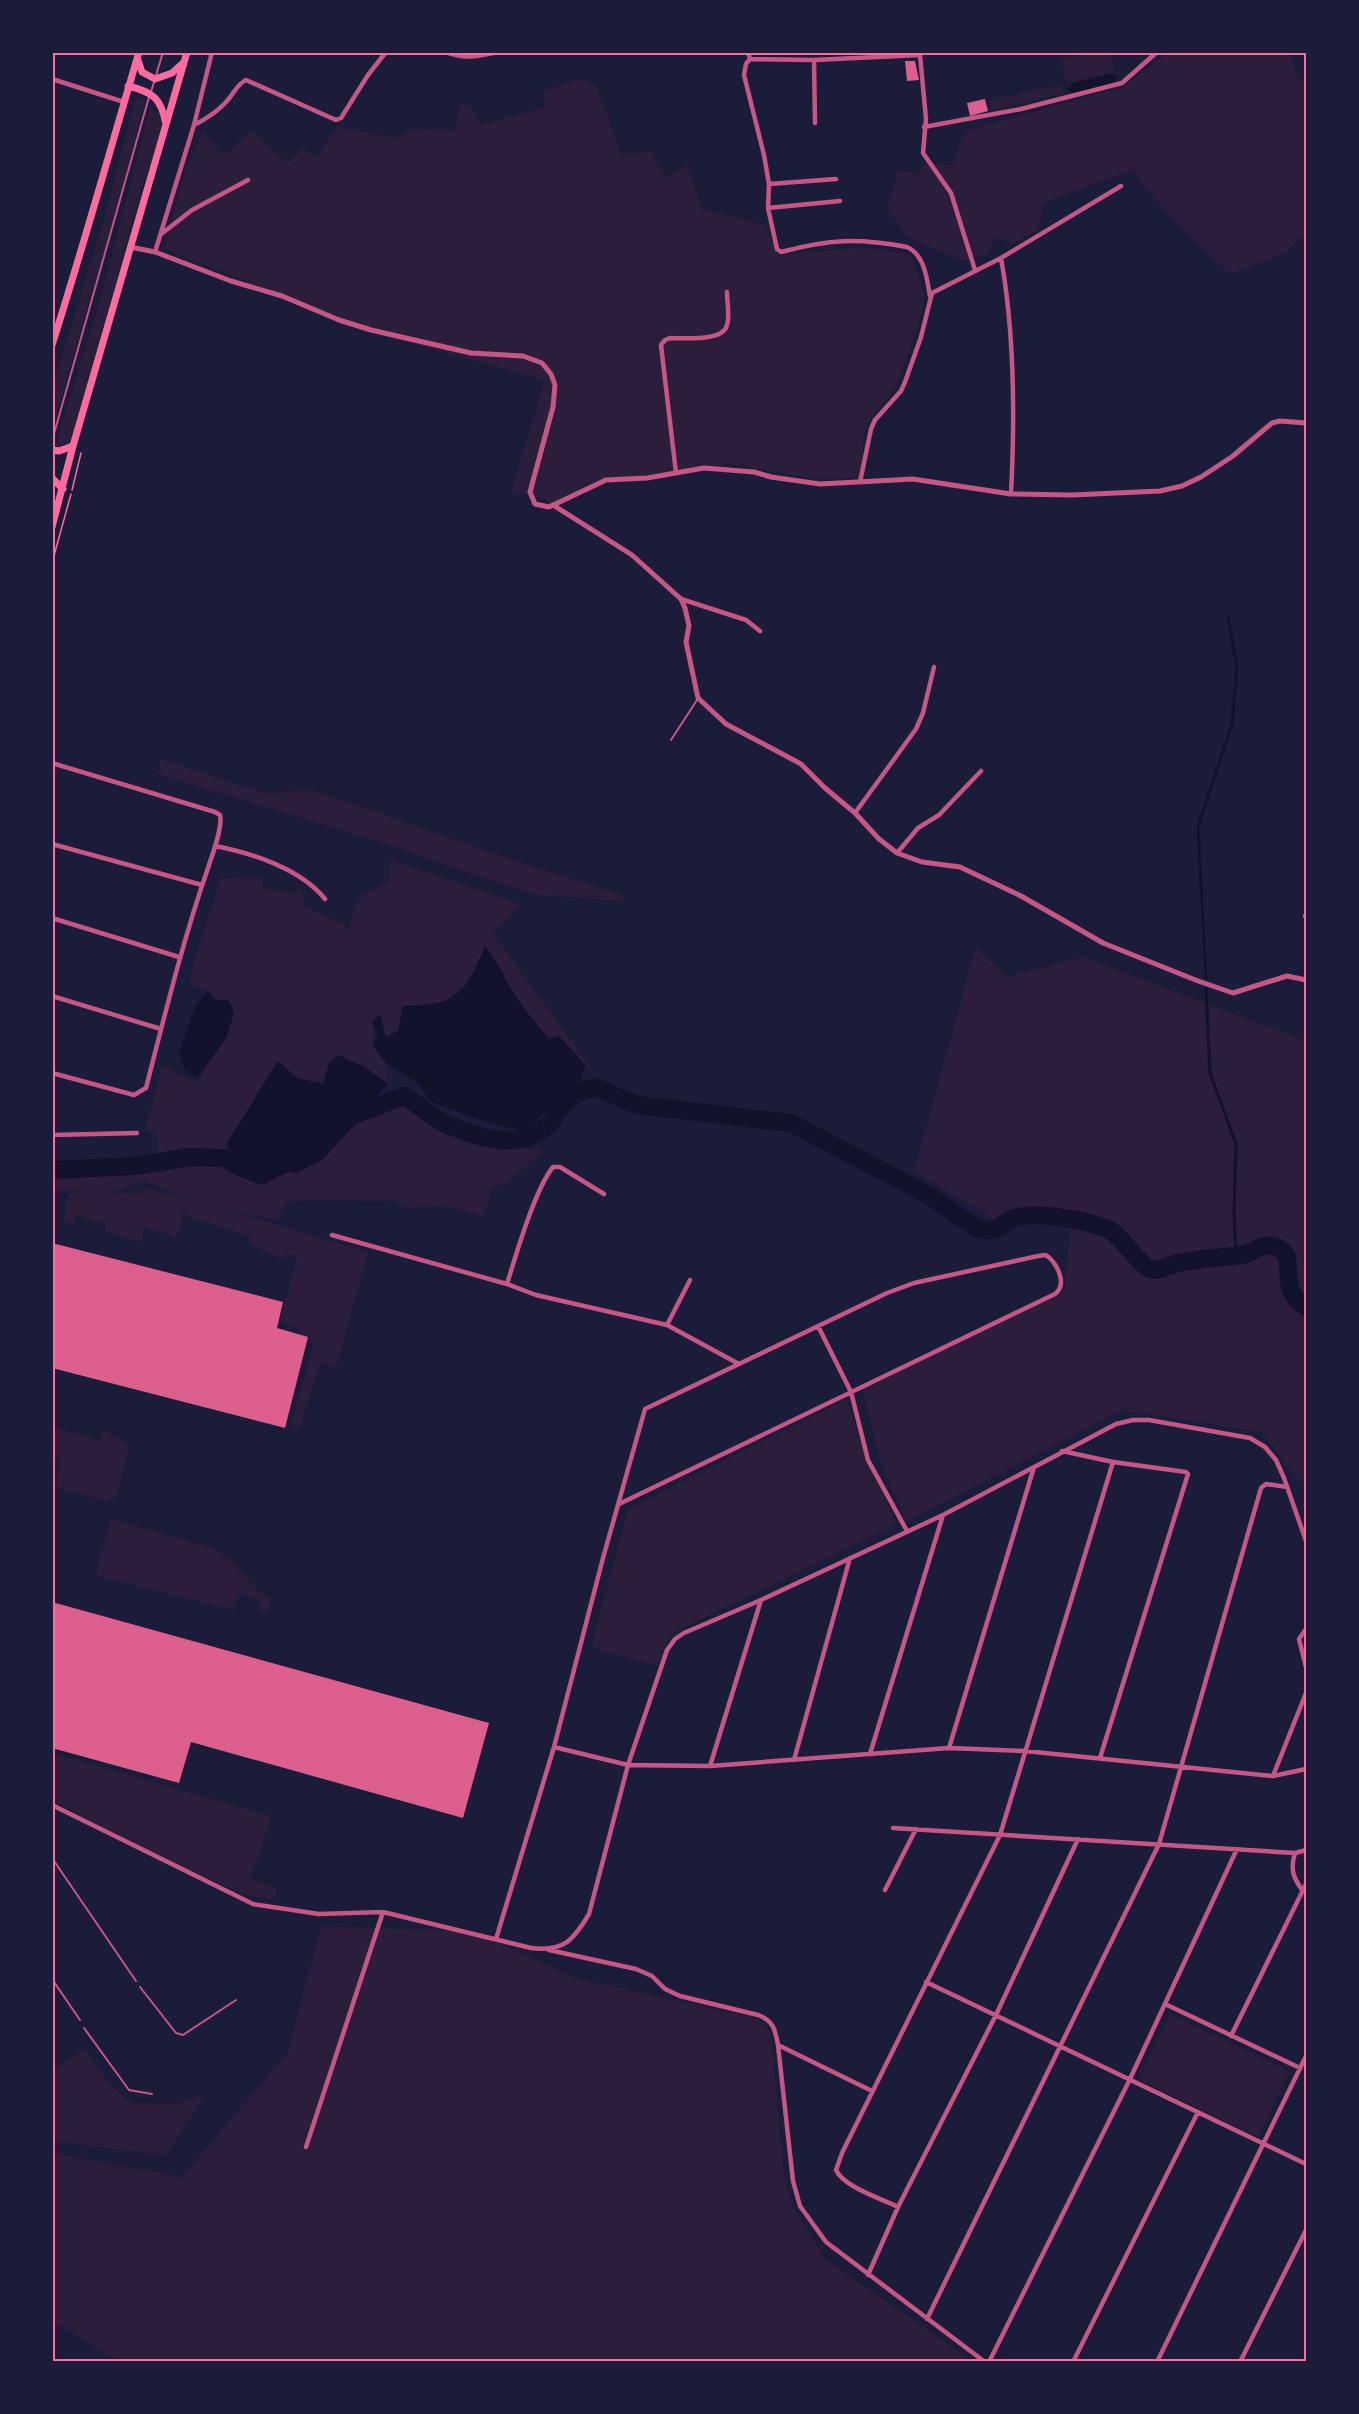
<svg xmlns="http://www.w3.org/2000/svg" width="1359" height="2414" font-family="Poppins,sans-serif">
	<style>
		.green { fill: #2a1e3b; fill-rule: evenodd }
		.water { fill: #12122b }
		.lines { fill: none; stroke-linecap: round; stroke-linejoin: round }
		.stream { stroke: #12122b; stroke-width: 3 }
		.river { stroke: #12122b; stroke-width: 18 }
		.building { fill: #dd5f8e }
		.path { stroke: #ff6b9d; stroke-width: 1.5 }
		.service { stroke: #c65784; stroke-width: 2 }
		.minor { stroke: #c65784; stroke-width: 4.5 }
		.tertiary { stroke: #c65784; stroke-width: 5 }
		.trunk { stroke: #ff6b9d; stroke-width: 7 }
		.neatline { fill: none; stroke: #ff6b9d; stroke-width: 2 }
	</style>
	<rect width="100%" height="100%" fill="#1b1b3a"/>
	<path class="green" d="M1094,53H1111L1115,72L1066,83L1061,59Z
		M1167,53H1290L1297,75L1306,86V234L1285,253L1231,274C1193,244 1162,209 1132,170L1043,203L1038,230L1013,244L995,237L988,254L962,261L907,237L887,209L898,170L919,174L925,164L954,165L959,143L968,130L1123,87Z
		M581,79L596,85L621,154L650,151L667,178L687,165L702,209L765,225L780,256L863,247L911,255L925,295L917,331L896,386L865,427L861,478L815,479L729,464L612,479L550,506L543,498L511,492L545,380L394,339L164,249L183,177L203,131L224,156L251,131L288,163L302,148L316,158L337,127L397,138L413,129L454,131L461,102L472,109L481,125L547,107L542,91Z
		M1061,85L1064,93L992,111L989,100Z
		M138,97L145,99C120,210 82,318 53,428V385L103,222L134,104Z
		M150,107L163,116L161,134L144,181L71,444L55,447L102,294Z
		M160,759L269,795L288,791L312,790C416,825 518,864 624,895V901L537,895L451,867L394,846L158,774Z
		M390,860L520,904L493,934L601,1081L559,1037L549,1039L531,1019L511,989L469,983L444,1003L403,1006L398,1031L385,1037L373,1022V1046L386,1063L388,1084L338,1055L329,1063L324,1084L297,1078L227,1143L229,1161L223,1158H156L158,1137L145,1130L162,1067L173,1068L174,1075L201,1082L198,1078L227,1036L234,1013L228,1001L216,1000L208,991L191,985L190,974L221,878L261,877L263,888L290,894L301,889L305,907L344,924L347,931L358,898L389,881Z
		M976,946L1006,977L1083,957L1306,1041V1479L1300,1483L1262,1432L1122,1410L906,1522L880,1459L862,1387L1065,1292L1071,1221L999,1222L914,1171Z
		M396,1099L448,1134L486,1146L544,1150L506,1184L492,1187L484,1216C458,1210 435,1201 409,1209L396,1201L310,1200L286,1202L278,1220L234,1212L368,1252L336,1368L320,1362L300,1428L291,1425L314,1343L298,1337L300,1330L280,1322L297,1256L285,1254L283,1260L250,1244L251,1237L180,1213L183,1222L176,1237L143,1226L142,1242L105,1232L106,1223L76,1216L74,1224L63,1222L69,1193L79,1192L53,1189L52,1175L216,1164L233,1174H288L360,1115ZM145,1181L186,1199L143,1188L140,1194L111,1192Z
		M847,1399L858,1435L897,1524L669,1635L658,1666L591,1647L628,1509Z
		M52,1427L100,1440L103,1430L130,1445L116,1497L106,1501L55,1487L62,1459L53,1455Z
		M111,1519L215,1549L231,1560L259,1592L271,1598L267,1614L258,1612L261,1601L238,1593L234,1610L95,1575Z
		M52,1753L271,1816L259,1858L249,1875L254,1880L277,1889L274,1900L250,1896L176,1865L53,1801Z
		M321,1926L471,1931L578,1979L758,2019L771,2034L784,2178L793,2207L825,2259L973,2361L120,2362L57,2324L53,2331V2153L182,2177L288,2052Z
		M1170,2014L1289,2071L1258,2137L1139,2080Z
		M85,2049L108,2082L131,2103L177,2104L205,2095L166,2156L53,2141V2070Z"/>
	<path class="water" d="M1110,74H1115L1118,78L1112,84L1073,94L1068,90L1073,83Z
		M485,946C497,959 502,975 512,990C523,1008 536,1024 549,1039L559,1036L585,1065L581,1080L524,1131L486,1122L433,1103L416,1082L386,1063L373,1046L378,1036L372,1022L380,1014L386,1037L398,1031L403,1006C459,1005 464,995 485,946Z
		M208,991L216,1000H228L234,1013L227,1036L198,1078L184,1069L179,1052L196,1005Z
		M338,1055L365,1067L388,1084C350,1125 314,1163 261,1185L233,1174L227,1143L278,1061L297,1078L323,1084L329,1063Z"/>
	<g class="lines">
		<path class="stream" d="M1206,978L1198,827L1232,724L1237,668L1228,616
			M1206,988L1210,1073L1236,1144L1234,1213L1236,1255"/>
		<path class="river" d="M294,1164L316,1153L351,1116L404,1096C417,1103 426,1112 438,1120C444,1124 452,1127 459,1129C490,1142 523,1149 550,1123C554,1119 556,1112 560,1108C570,1096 580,1091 595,1087L637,1105L791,1123L928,1195L976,1228C1003,1236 999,1221 1018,1217C1040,1211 1087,1221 1108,1229C1123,1236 1141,1271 1156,1270C1163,1269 1171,1265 1178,1263C1193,1260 1208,1258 1223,1257C1230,1256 1239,1256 1246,1254C1257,1250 1264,1242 1276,1247C1301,1256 1274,1289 1306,1307
			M52,1170L135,1166L190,1157L223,1158L250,1171"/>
	</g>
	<path class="building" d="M905,61H915L919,80L907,81Z
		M985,99L988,111L970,116L967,103Z
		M52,1243L283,1302L277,1328L308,1337L285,1428L52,1368Z
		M52,1602L489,1723L463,1818L191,1742L179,1783L52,1748Z"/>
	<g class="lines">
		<path class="path" d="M72,490L81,453
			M52,563L71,494"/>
		<path class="service" d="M151,92L163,52
			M52,441L149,97
			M671,740L697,700
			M52,1858L136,1981
			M52,1979L80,2020
			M140,1987L176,2033L183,2035L236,2000
			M84,2028L129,2090L152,2094"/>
		<path class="minor" d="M446,52C464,60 479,56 498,52
			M748,52L750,59L746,64L744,75L764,155L769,184L768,208L777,249L781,252C830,239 857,238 907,247C925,255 927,280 930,296
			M917,52L920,55L926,119L923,153L951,193L975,270
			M750,59L814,60L920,55
			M814,60L815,123
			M52,79L124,102
			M194,125C206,119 217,112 226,102C233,95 237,84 246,80L336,120L341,118L368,75L386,52
			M924,127L1021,109L1122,83L1157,52
			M769,184L836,179
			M768,208L840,201
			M160,235L192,210L248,180
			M155,252L194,125L212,52
			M1001,258C1015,335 1015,416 1011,494
			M676,473L661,345L665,340L670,338C684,338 723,342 727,325C730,316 727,302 727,292
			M860,482L871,429L875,420L901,391L905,382L921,337L932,293L1001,258L1121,186
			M681,599L746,620L760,631
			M52,763L215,812L220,815C223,828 212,855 208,868C183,940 165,1014 146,1088L134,1095L52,1073
			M855,813L916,729L923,713L934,667
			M52,844L202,885
			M215,846C252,853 301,869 325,899
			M897,853L918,828L939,815L981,771
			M1305,916H1306
			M52,918L179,957
			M52,996L161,1029
			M52,1135L137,1133
			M604,1194L560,1167H553C535,1189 516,1255 507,1284L536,1295L667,1325L739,1364
			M332,1235L507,1284
			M667,1325L690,1280
			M818,1326L851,1392L868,1460L907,1531
			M1062,1451L1113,1462L1186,1472L1188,1474L1100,1758
			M1306,1629L1299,1639L1306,1667
			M554,1747L628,1765L710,1766L949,1748L1025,1751L1273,1776L1306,1769
			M949,1748L1034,1467
			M870,1754L943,1515
			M794,1760L850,1558
			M710,1766L761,1600
			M1273,1776L1306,1693
			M52,1805L253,1904L319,1914L383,1912L531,1948C563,1952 573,1941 589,1914L628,1765L667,1650L675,1639L684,1633L761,1600L943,1515L1116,1424L1133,1420H1149L1250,1438L1265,1447L1276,1460L1284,1478L1306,1541
			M893,1828L1295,1853L1306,1850
			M1295,1853C1290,1869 1293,1878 1303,1891
			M885,1890L916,1829
			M496,1939L554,1747L603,1558L645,1409L887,1293L914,1283L1038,1256L1046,1255C1057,1263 1068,1284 1055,1294L619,1504
			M549,1950L636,1969L652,1976L665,1989L680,1996L758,2015C774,2021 775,2030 778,2045L793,2181L800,2206L826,2242L985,2362
			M926,1982L1306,2164
			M1165,2004L1300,2068
			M1231,2036L1306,1884
			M778,2045L872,2091
			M306,2147L383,1912
			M898,2207C880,2198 844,2187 836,2170L842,2153L1000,1835L1113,1462
			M868,2275L898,2207L996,2015L1078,1839
			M927,2319L1159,1844L1261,1488L1266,1484L1287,1487
			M989,2362L1130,2079L1237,1849
			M1073,2362L1198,2112
			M1157,2362L1306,2056
			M1240,2362L1306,2230"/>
		<path class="tertiary" d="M130,247L155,252L231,281L282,296L339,320L371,330L471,353L523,356L542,363L551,374L555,385L553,407L530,492L535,504L549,507L606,480L647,478L704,468L754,472L771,477L820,484L913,479L1011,494L1072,495L1160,491L1182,486L1201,477L1233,456L1272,423L1280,421L1306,423
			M553,505L632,555L681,599L685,608L689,626L686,642L698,698L726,724L801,764L825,788L855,813L879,839L897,853L922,862L960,867L1021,896L1103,943L1198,981L1233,993L1287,976L1306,980"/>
		<path class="trunk" d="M138,60L142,72L155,79L172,73L183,63
			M128,86C153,92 161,98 166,124
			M52,345C83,248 110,150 139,52
			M52,450L59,451L73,446
			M52,478L63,489
			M52,527L73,446L187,52"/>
	</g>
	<rect width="1359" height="2414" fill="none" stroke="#1b1b3a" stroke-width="108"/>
	<rect x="54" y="54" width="1251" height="2306" class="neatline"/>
</svg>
